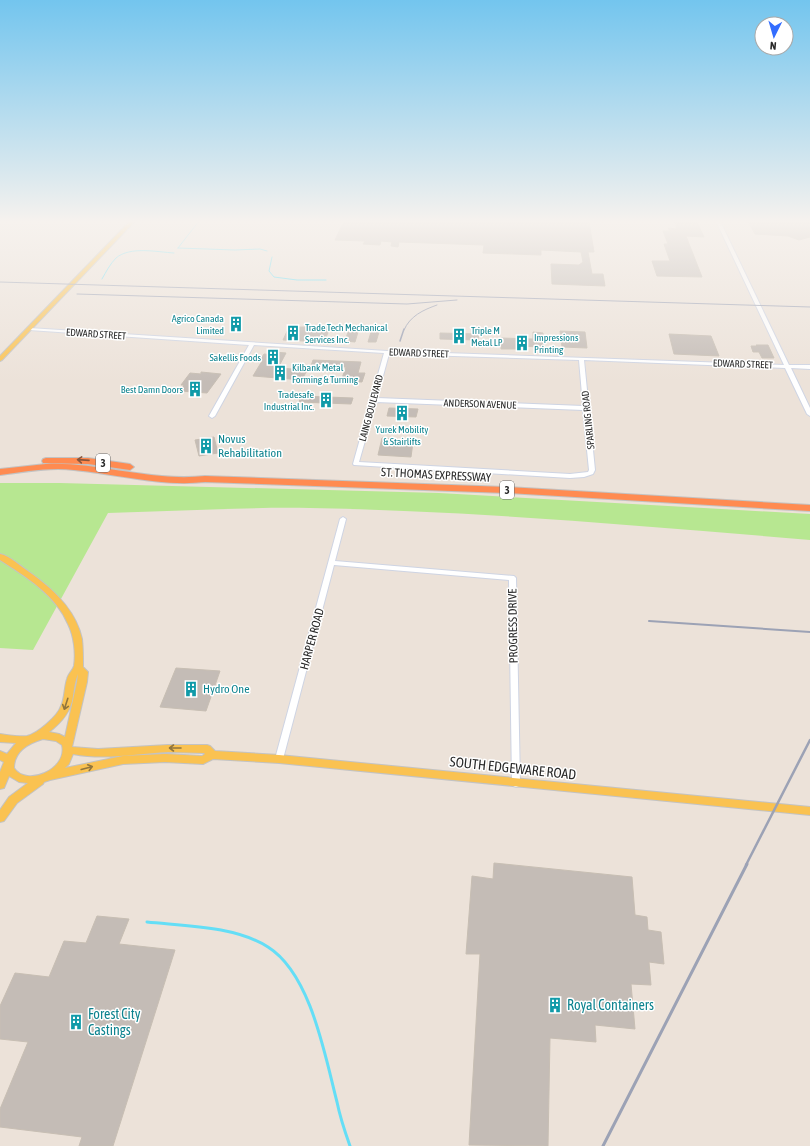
<svg xmlns="http://www.w3.org/2000/svg" width="810" height="1146" font-family="'Asap Condensed',sans-serif">
	<style>
		.green { fill: #b7e791 }
		.lines { fill: none; stroke-linecap: round; stroke-linejoin: round }
		.stream-far1 { stroke: #64def6; stroke-width: 1 }
		.stream { stroke: #64def6; stroke-width: 3 }
		.building { fill: #c4bcb6; stroke: #c7beb3 }
		.minor-casing { stroke: #ced4e3; stroke-width: 2 }
		.major-casing { stroke: #c3c3c3; stroke-width: 2 }
		.highway-casing { stroke: #c3c3c3; stroke-width: 2 }
		.minor { fill: #fff; fill-rule: evenodd }
		.major { fill: #fac251; fill-rule: evenodd }
		.highway { fill: #ff8b51; fill-rule: evenodd }
		.rail-far4 { stroke: #9ca2b5; stroke-width: 1 }
		.rail-far3 { stroke: #9ca2b5; stroke-width: 1.5 }
		.rail-far2 { stroke: #9ca2b5; stroke-width: 2 }
		.rail-far1 { stroke: #9ca2b5; stroke-width: 2.5 }
		.rail { stroke: #9ca2b5; stroke-width: 3 }
		.oneway { stroke: #89553b }
		.oneway2 { stroke: #92763d }
		.labels { text-anchor: middle; dominant-baseline: central; stroke-width: 3; stroke-linejoin: round; paint-order: stroke }
		.far-culture-label { font-size: 10px; fill: #0d838f; stroke: #fff; text-anchor: end }
		.far-street-label { font-size: 10px; fill: #292929; stroke: #fff }
		.shield { fill: #fff; stroke: #696969; stroke-width: 1 }
		.shield-label { font-size: 11px; font-weight: bold; fill: #292929 }
		.culture-label { font-size: 12px; fill: #0d838f; stroke: #fff; text-anchor: start }
		.street-label { font-size: 12px; fill: #292929; stroke: #fff }
		.near-street-label { font-size: 14px; fill: #292929; stroke: #fff }
		.near-culture-label { font-size: 14px; fill: #0d838f; stroke: #fff; text-anchor: start }
	</style>
	<rect width="100%" height="100%" fill="#ece2d9"/>
	<path class="green" d="M0,483H60L439,493L810,514V540C644,526 477,511 310,508C243,507 175,511 108,513L33,650L0,648Z"/>
	<g class="lines">
		<path class="stream-far1" d="M178,248L235,250L260,249L267,251
			M178,248L199,221
			M272,257L269,271L274,277L297,280H326
			M102,279C106,272 110,264 116,258C130,246 157,252 174,253"/>
		<path class="stream" d="M147,922C185,926 235,926 268,947C311,974 325,1056 337,1102C340,1117 345,1132 350,1146"/>
	</g>
	<path class="building" d="M344,221L589,222L594,252H588L592,274H603L605,286L552,284L551,264L579,265L583,262L581,252L541,250V255L483,253L484,245L399,242L398,247L391,246L392,242L381,241L380,245L363,244L365,241L335,240Z
		M748,221H810V237L799,240L788,236L755,234Z
		M675,222H697L704,237L686,236L702,277L657,276L652,261H670L664,244H668L663,231H670L668,228L677,229Z
		M289,327H313L330,328L324,342L283,340Z
		M560,331L585,332L587,348L562,347Z
		M348,332H358L355,342L345,341Z
		M371,332H379L376,342H368Z
		M533,332L543,333V347L516,346V349H501V338L533,339Z
		M440,333L479,334L478,340L440,339Z
		M669,334L711,336L719,356L674,354Z
		M756,345H768L774,358H762L759,352H753L751,346H757Z
		M275,352L286,353L278,368L307,370L302,380L253,376L262,361L260,360L264,354L274,355Z
		M313,360L361,362L358,373H365L362,382L341,381L346,367L311,366Z
		M201,372L221,374L207,393L180,391L184,385H181L190,373L201,374Z
		M301,396L353,398L351,404L299,402Z
		M389,408L418,409L416,417L387,416Z
		M214,437L218,453L199,456L195,440Z
		M382,438L394,439V441L413,442L411,457L378,455Z
		M176,668L220,671L206,711L160,707Z
		M494,863L632,877L635,915L647,917L648,930L661,932L664,964L649,962L651,985L631,984L635,1029L595,1025L596,1042L550,1038L548,1146L469,1145L480,954H466L472,876L493,879Z
		M97,916L129,919L119,944L175,950L113,1146H79L82,1137L0,1127V1109L28,1042L0,1039V1006L15,973L49,977L64,941L86,943Z"/>
	<g class="lines">
		<defs>
			<path id="minor" d="M716,221H720L789,365H810V369L791,368L810,408V416L807,414L785,368L584,360L595,470L593,474L584,477L570,478L354,465L353,464L384,353L254,345L215,416L212,418L209,416L249,345L29,330L27,329L29,328L387,351L784,365ZM389,354L579,360L583,406L377,398ZM376,402L583,410L589,470L588,472L570,474L359,462Z
				M343,517L346,519L335,561L514,576L516,578L520,783L519,786L516,787L513,786L512,783L509,580L334,565L283,759L282,761L279,762L276,761L275,759L340,519Z"/>
			<path id="major" d="M130,221H135L2,360L0,361V356Z
				M0,554C10,556 20,566 29,572C52,588 76,610 82,639C83,648 83,658 83,667L88,672L87,682L72,747L98,749L168,745H207L210,746L215,751L279,755L810,807V815L279,763L213,759L203,764L165,762L123,764L50,780L44,782L43,784L17,803L4,821L0,822V810L9,797L28,783L19,782L9,776L4,788L0,789V772L4,762L0,760V751L7,754L16,743L0,742V734C8,735 19,737 27,736C37,734 58,716 61,706C65,698 64,688 67,679C68,674 73,670 74,666C76,653 74,636 68,624C56,595 25,576 0,560ZM78,674L77,682L65,737L59,734L49,732C61,723 71,712 73,696C74,688 75,681 78,674ZM43,739L56,741L62,745C68,770 26,787 14,768C14,751 29,743 43,739ZM168,752L204,753L205,754L202,756L165,754L123,756L65,768L69,764L73,754C104,760 136,754 168,752Z"/>
			<path id="highway" d="M46,458H88L130,464L134,467L130,470L88,464L43,463L42,461L43,459Z
				M46,464C100,462 151,482 205,476L506,487L810,505V511L506,493L205,482C160,487 118,474 74,470C49,467 24,472 0,475V469Z"/>
		</defs>
		<use href="#minor" class="minor-casing"/>
		<use href="#major" class="major-casing"/>
		<use href="#highway" class="highway-casing"/>
		<use href="#minor" class="minor"/>
		<use href="#major" class="major"/>
		<use href="#highway" class="highway"/>
		<path class="rail-far4" d="M0,282L810,307
			M77,294L407,304L457,300
			M404,330C410,316 423,310 437,305"/>
		<path class="rail-far3" d="M400,341L404,329"/>
		<path class="rail-far2" d="M649,621L810,632"/>
		<path class="rail-far1" d="M746,865L810,740"/>
		<path class="rail" d="M603,1146L747,864"/>
	</g>
	<defs><path id="oneway-shaft" d="M-6 0H5M1.5-3L5.5 0L1.5 3" fill="none" stroke-width="1.6" stroke-linecap="round" stroke-linejoin="round"/></defs>
	<use class="oneway" href="#oneway-shaft" transform="translate(83 460) rotate(-176)"/>
	<g class="oneway2">
		<use href="#oneway-shaft" transform="translate(66 704) rotate(108)"/>
		<use href="#oneway-shaft" transform="translate(175 748) rotate(-180)"/>
		<use href="#oneway-shaft" transform="translate(87 768) rotate(-15)"/>
	</g>
	<linearGradient id="sky" x2="0" y2="1"><stop stop-color="#73c5ee"/><stop offset="0.58" stop-color="#f6f2ee"/><stop offset="1" stop-color="#f6f2ee" stop-opacity="0"/></linearGradient>
	<rect width="810" height="382" fill="url(#sky)"/>
	<defs>
		<symbol id="building-bare" viewBox="-9 -9 18 18"><path d="M-4-6H4V6H1V3H-1V6H-4ZM-2.5-4.3h1.7v1.8h-1.7ZM.8-4.3h1.7v1.8H.8ZM-2.5-1h1.7V.8h-1.7ZM.8-1h1.7V.8H.8Z" fill="#0f9aa8" stroke="#fff" stroke-width="2.5" paint-order="stroke"/></symbol>
	</defs>
	<g fill-rule="evenodd">
		<use href="#building-bare" x="225" y="313" width="22" height="22"/>
		<use href="#building-bare" x="282" y="322" width="22" height="22"/>
		<use href="#building-bare" x="448" y="325" width="22" height="22"/>
		<use href="#building-bare" x="511" y="332" width="22" height="22"/>
		<use href="#building-bare" x="262" y="346" width="22" height="22"/>
		<use href="#building-bare" x="269" y="362" width="22" height="22"/>
		<use href="#building-bare" x="184" y="378" width="22" height="22"/>
		<use href="#building-bare" x="315" y="389" width="22" height="22"/>
		<use href="#building-bare" x="391" y="402" width="22" height="22"/>
		<use href="#building-bare" x="195" y="435" width="22" height="22"/>
		<use href="#building-bare" x="180" y="678" width="22" height="22"/>
		<use href="#building-bare" x="544" y="994" width="22" height="22"/>
		<use href="#building-bare" x="65" y="1011" width="22" height="22"/>
	</g>
	<g class="labels">
		<g class="far-culture-label">
			<text x="224" y="318">Agrico Canada<tspan x="224" dy="12">Limited</tspan></text>
			<text x="305" y="327" text-anchor="start">Trade Tech Mechanical<tspan x="305" dy="12">Services Inc.</tspan></text>
			<text x="471" y="330" text-anchor="start">Triple M<tspan x="471" dy="12">Metal LP</tspan></text>
			<text x="534" y="337" text-anchor="start">Impressions<tspan x="534" dy="12">Printing</tspan></text>
			<text x="261" y="357">Sakellis Foods</text>
			<text x="292" y="367" text-anchor="start">Kilbank Metal<tspan x="292" dy="12">Forming &amp; Turning</tspan></text>
			<text x="183" y="389">Best Damn Doors</text>
			<text x="314" y="394">Tradesafe<tspan x="314" dy="12">Industrial Inc.</tspan></text>
			<text x="402" y="429" text-anchor="middle">Yurek Mobility<tspan x="402" dy="12">&amp; Stairlifts</tspan></text>
		</g>
		<g class="far-street-label">
			<text transform="translate(96 334) rotate(4)">EDWARD STREET</text>
			<text transform="translate(419 353) rotate(2)">EDWARD STREET</text>
			<text transform="translate(743 364) rotate(2)">EDWARD STREET</text>
			<text transform="translate(480 404) rotate(2)">ANDERSON AVENUE</text>
			<text transform="translate(371 408) rotate(-75)">LAING BOULEVARD</text>
			<text transform="translate(588 420) rotate(-96)">SPARLING ROAD</text>
		</g>
		<g class="shield">
			<rect x="96" y="454" width="14" height="18" rx="3"/>
			<rect x="500" y="481" width="14" height="18" rx="3"/>
		</g>
		<g class="shield-label">
			<text x="103" y="463">3</text>
			<text x="507" y="490">3</text>
		</g>
		<g class="culture-label">
			<text x="218" y="439">Novus<tspan x="218" dy="14">Rehabilitation</tspan></text>
			<text x="203" y="689">Hydro One</text>
		</g>
		<g class="street-label">
			<text transform="translate(436 475) rotate(3)">ST. THOMAS EXPRESSWAY</text>
			<text transform="translate(513 626) rotate(-91)">PROGRESS DRIVE</text>
			<text transform="translate(312 639) rotate(-75)">HARPER ROAD</text>
		</g>
		<g class="near-street-label">
			<text transform="translate(513 768) rotate(6)">SOUTH EDGEWARE ROAD</text>
		</g>
		<g class="near-culture-label">
			<text x="567" y="1005">Royal Containers</text>
			<text x="88" y="1014">Forest City<tspan x="88" dy="16">Castings</tspan></text>
		</g>
	</g>
	<g transform="translate(774 36) rotate(185)"><circle r="19" fill="#ffffff" stroke="#a9a9a9"/>
	<path d="M0-3L7 15L0 10L-7 15Z" fill="#336dff"/>
	<text y="-6" font-size="11" font-weight="bold" text-anchor="middle" fill="#292929">N</text>
	</g>
</svg>
